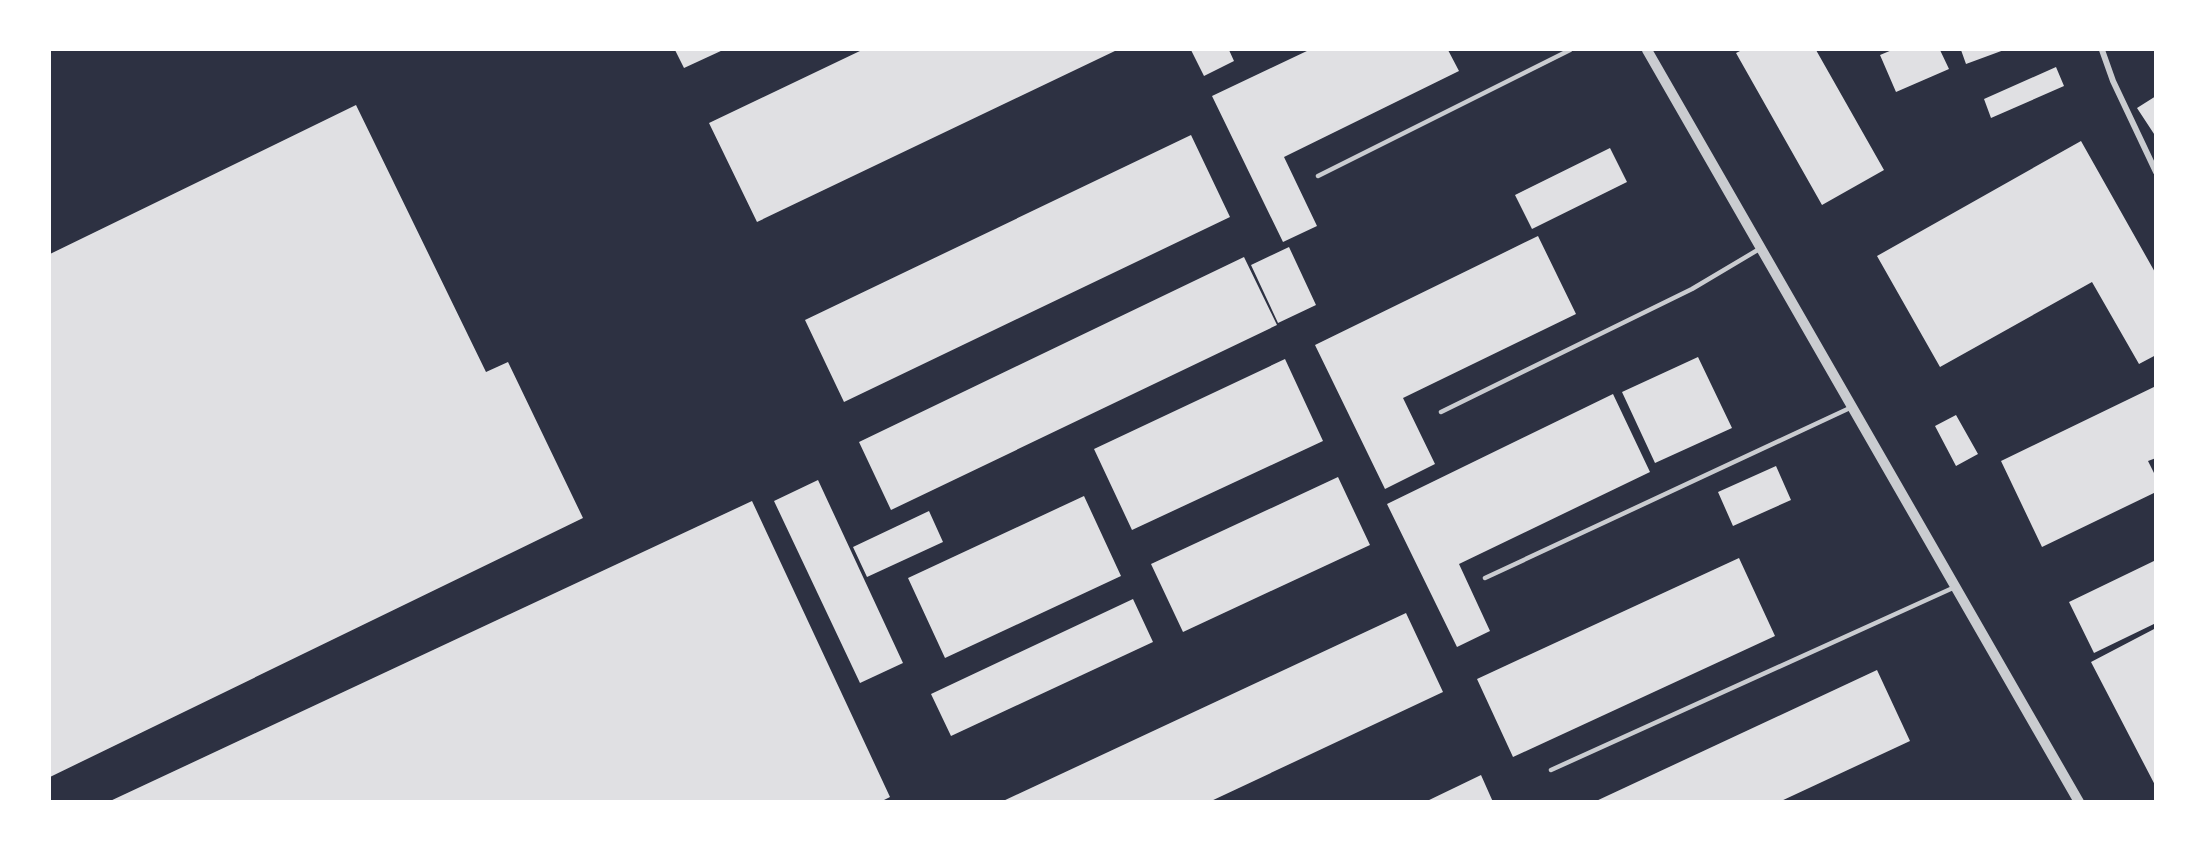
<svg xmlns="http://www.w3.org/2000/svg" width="2205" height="851" font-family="Helvetica,sans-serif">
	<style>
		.building { fill: #e0e0e3 }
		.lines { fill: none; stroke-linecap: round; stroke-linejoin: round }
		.service { stroke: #caccd0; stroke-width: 4.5 }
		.minor { stroke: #caccd0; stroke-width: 6 }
		.tertiary { stroke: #caccd0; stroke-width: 10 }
	</style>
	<rect width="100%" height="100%" fill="#2d3142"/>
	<path class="building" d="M675,50H723L684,68Z
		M862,50H1117L757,222L709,123Z
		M1191,50H1229L1234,61L1204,76Z
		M1309,50H1448L1459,71L1284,157L1317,226L1283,242L1212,96Z
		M1742,50H1816L1884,170L1822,205L1736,53Z
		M1892,50H1940L1949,69L1896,92L1880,55Z
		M1961,50H2004L1966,64Z
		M2056,67L2064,86L1991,118L1984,99Z
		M2156,96V137L2137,108Z
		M356,105L486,372L508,362L583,518L50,777V254Z
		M1191,135L1230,217L844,402L805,320Z
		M2081,141L2156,274V355L2139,364L2092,282L1940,367L1877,256Z
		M1610,148L1627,182L1532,229L1515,195Z
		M1538,236L1576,314L1403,398L1435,464L1385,489L1315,345Z
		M1289,247L1316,305L1278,323L1251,265Z
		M1244,257L1277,325L891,510L859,442Z
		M1698,357L1732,428L1655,463L1622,392Z
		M1285,359L1323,441L1132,530L1094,449Z
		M2156,386V458L2148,461L2156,477V492L2042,547L2001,461Z
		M1613,394L1650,472L1459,564L1490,631L1457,647L1387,504Z
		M1956,415L1978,454L1956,466L1935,426Z
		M1776,466L1791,500L1733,526L1718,492Z
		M1338,477L1370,545L1183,632L1151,564Z
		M818,480L903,663L860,683L774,501Z
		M1084,496L1121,576L945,658L908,578Z
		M752,501L890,797L880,802H108Z
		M929,511L943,542L867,577L853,547Z
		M1739,558L1775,636L1513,757L1477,679Z
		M2156,560V623L2094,653L2069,602Z
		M1133,599L1153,642L951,736L931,694Z
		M1406,613L1443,692L1209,802H1001Z
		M2156,628V787L2091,662Z
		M1877,670L1910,741L1779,802H1594Z
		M1481,775L1493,802H1425Z"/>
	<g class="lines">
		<path class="service" d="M1318,176L1570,50
			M1441,412L1692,289L1761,248
			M1485,578L1852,407
			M1551,770L1955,587"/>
		<path class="minor" d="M2102,50L2113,81L2156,172"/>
		<path class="tertiary" d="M1647,50L2079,802"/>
	</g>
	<rect width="2205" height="851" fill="none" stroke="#ffffff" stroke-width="102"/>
</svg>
